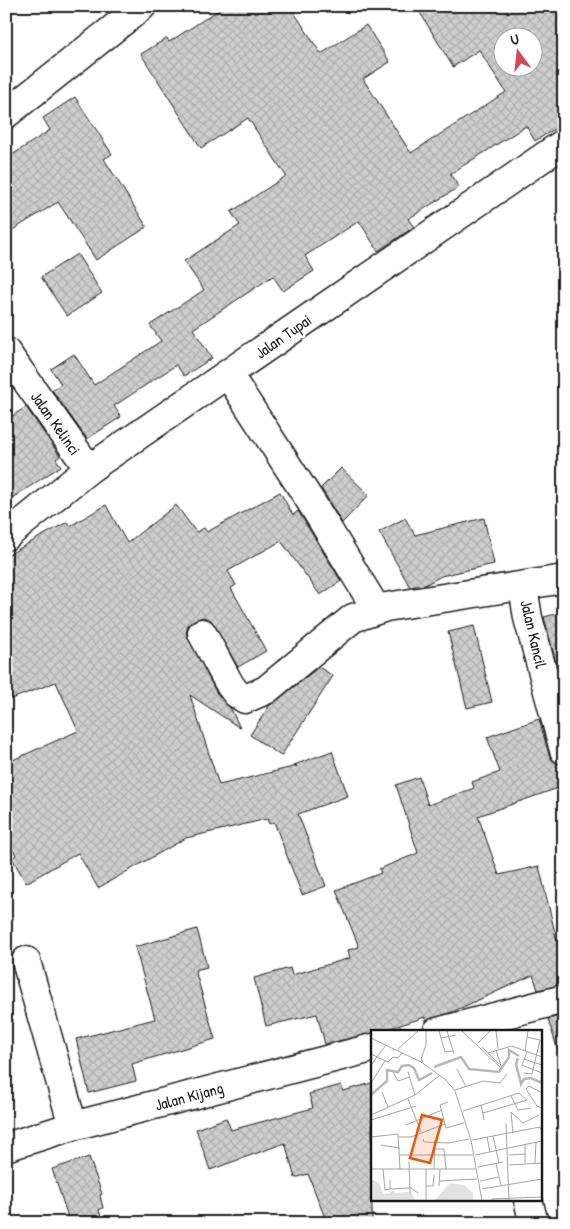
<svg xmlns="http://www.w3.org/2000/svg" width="570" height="1229" font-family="'Patrick Hand',sans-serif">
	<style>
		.building { fill: url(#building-cross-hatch); stroke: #1c1c1c; fill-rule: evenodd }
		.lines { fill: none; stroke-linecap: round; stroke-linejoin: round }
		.minor-casing { stroke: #1c1c1c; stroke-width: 31 }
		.minor { stroke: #fff; stroke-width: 28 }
		.labels { text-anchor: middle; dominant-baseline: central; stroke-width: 5; stroke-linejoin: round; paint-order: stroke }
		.street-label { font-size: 16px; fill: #1c1c1c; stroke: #fff }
		.inset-river { fill: none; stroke: #b8b8b8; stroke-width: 2.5 }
		.inset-road { fill: none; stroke: #a4a4a4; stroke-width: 1 }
		.view { fill: #e8590c; fill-opacity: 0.15; stroke: #e8590c; stroke-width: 2.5 }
		.inset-edge { fill: none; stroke: #1c1c1c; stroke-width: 2.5 }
	</style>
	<defs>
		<pattern id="building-cross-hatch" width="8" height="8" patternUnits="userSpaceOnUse" patternTransform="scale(1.25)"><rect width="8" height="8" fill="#cecece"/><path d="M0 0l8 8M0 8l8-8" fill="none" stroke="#b0b0b0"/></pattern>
	</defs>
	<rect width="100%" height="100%" fill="#fff"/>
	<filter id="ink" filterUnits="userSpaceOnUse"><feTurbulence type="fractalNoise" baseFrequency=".02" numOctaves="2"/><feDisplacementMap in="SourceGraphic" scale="10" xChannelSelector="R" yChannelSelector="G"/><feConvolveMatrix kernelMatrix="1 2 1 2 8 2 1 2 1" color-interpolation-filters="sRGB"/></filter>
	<g filter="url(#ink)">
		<path class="building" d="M225,6H290L321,54L366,25L390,62L363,79L411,153L506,92L479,50L453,67L416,6H564V123L535,141L526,126L450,174L459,187L408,219L414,227L378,251L359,221L305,256L314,271L283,291L273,276L193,329L212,358L184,376L176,365L114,406L121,417L87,439L52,390L61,384L51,369L74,354L94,385L161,341L150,325L204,290L184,261L240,225L231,212L286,176L248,118L201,148L141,54L167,38L169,42ZM502,38H532V68H502Z
			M75,97L112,154L104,159L147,227L96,260L58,202L6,234V159L50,130L43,118Z
			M77,254L102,293L67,316L41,277Z
			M26,407L60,456L56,459L61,466L6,502V420Z
			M341,468L369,495L342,523L321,488Z
			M280,492L293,515L298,511L341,581L320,595L281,541L228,571L236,585L231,588L266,651L238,667L211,620L203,617L194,620L188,625L186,633L216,692L231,709L240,728L190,695L219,785L297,766L294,765L332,751L348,796L298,814L326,886L302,895L274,822L269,824L267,819L186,838L98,888L78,853L26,883L12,858L16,855L6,838V763L78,731L56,682L6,701V556L67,522L70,526L106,505L127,543L176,505L196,532L204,528L207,532Z
			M405,518L415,535L484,518L494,564L441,576L425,585L410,587L379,532Z
			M564,612V689H563L544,617Z
			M474,626L492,702L467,708L448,632Z
			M319,667L333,676L281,756L250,735L269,706Z
			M539,719L549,755L553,761L564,765V786L478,816L499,875L539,866L557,941L564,939V984L538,990L533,975L452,1012L426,1021L425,1017L379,1032L325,1044L317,1014L266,1026L254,978L290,968L292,975L350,958L348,950L359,947L336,890L381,873L379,869L418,853L396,785L419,777L428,805L474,788L472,782L500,772L487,737Z
			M197,929L207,967L195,970L215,1039L132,1064L136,1081L89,1093L76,1039L155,1019L135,947Z
			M564,1015V1053L559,1054L548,1019Z
			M372,1083V1223H327L308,1174L295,1178L285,1143L210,1170L196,1129L226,1118L231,1130L313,1108L309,1094L341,1085L343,1091Z
			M89,1157L102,1194L100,1195L103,1208L99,1210L103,1223H70L52,1169Z"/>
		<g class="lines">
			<defs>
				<path id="minor" d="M6,114L142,6
					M6,352L89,469
					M228,374L311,502L377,610
					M6,536L89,469L564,143
					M523,587L528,618L564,750
					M202,633L230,685L236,693L245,699L266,690L353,618L386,607L564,579
					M26,961L73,1126
					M437,1032L564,999
					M6,1147L73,1126L372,1048
					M528,1200L534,1223"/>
			</defs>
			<use href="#minor" class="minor-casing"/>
			<use href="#minor" class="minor"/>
		</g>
	</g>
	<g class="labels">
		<g class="street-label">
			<text transform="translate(283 336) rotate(-35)">Jalan Tupai</text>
			<text transform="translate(56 423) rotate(55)">Jalan Kelinci</text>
			<text transform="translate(534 634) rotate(77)">Jalan Kancil</text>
			<text transform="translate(189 1096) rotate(-15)">Jalan Kijang</text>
		</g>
	</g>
	<g transform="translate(371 1030)">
		<rect width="171" height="171" fill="#fff"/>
		<path d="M0,149L8,153L12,164L20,163V160L25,163L40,162L45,171H0ZM79,153L93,155L102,163V171H63Z" fill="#e2e2e2"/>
		<path class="inset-river" d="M147,28L145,34L150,54L153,49L160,48L171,53M63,37L90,27L98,39L128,42L138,27V20L148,26M0,65L16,51V40L27,42L31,36L38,35L43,38L48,50L61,43"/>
		<path class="inset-road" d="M68,1L74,22L82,21M76,1L83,24M91,1L129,37M125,1L127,19M0,8L50,32L75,50L84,61L100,110L111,171M70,8L85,5M107,13L119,1M111,17L128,34M27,19L47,1M125,20L130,36M154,21L157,1M156,22L151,35L171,43M117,23L141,16L171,27M0,24L17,32L22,27L27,28L31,23M153,29L171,35M52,32L50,29L55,15V1M0,35L15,15M86,39L95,57M22,42L27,51L39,47M37,42L44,65M153,43L161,44L169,10L156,7M0,53L14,31M84,60L112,51L129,53L136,44M11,62L17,77M171,63L158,56L155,59L166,76L171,78M140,66L147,80L160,78M37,69L50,102M77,72L69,75L75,98L93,93M110,75L113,90M92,81L148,63L156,70L112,83M140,82L152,93L168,85M140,82L142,103M0,85L44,65L68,46M0,90L45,76M135,93L138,171M35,95L71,80M122,106L128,133M0,107L27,104L29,139M28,107H40L74,94M116,107L119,122M52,109L53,112L78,113L98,109M101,110L169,97L171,101M10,115L29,118M64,119H73L75,139M29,125H102M104,125L171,111M138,125L154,124M38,132L39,163M154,133V115M164,133L165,112M125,134L130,155M138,135L171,133M107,137L132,132M0,139H104M12,139L14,160L19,159V150M55,139V171M63,139L64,110M69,151L106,149M109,151L127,147M55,156H62L63,145M68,156L69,139M19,159L40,158L47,163M111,159L171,149M120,169L171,167"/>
		<path class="view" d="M51,85L71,90L59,133L39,128Z"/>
		<rect width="171" height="171" class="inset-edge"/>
	</g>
	<rect width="570" height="1229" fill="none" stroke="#fff" stroke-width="25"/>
	<rect x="12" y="12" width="545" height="1204" fill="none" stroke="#1c1c1c" stroke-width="2" filter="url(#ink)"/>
	<g transform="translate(518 52) rotate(345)"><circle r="24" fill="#ffffff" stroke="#a4a4a4"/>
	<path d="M0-4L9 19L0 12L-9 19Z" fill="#d1495b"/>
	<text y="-8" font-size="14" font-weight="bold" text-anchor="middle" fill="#1c1c1c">U</text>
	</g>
</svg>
